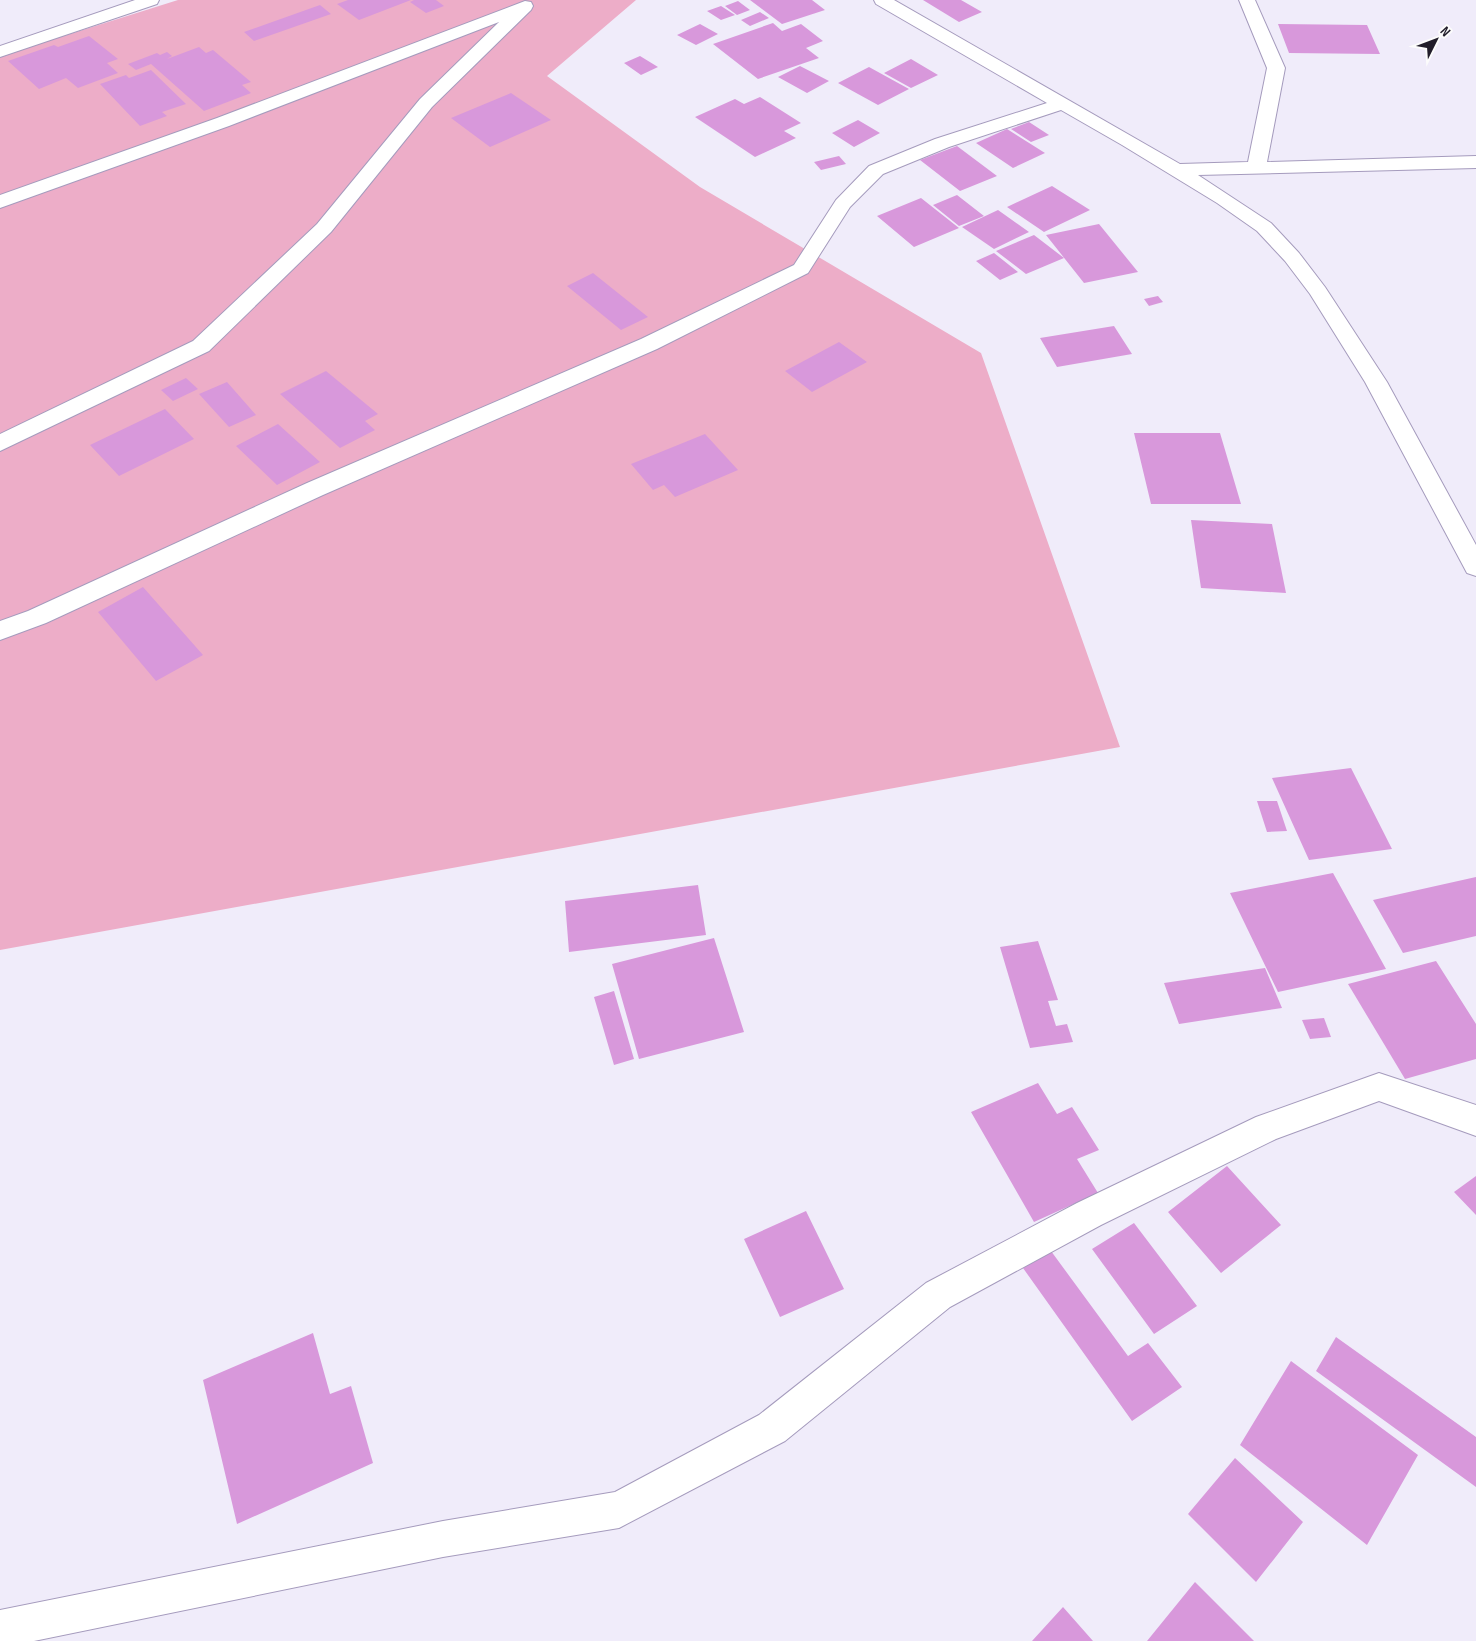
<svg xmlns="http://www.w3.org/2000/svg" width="1476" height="1641" font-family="'Sofia Sans Condensed',sans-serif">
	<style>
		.green { fill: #edadc8 }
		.building { fill: #d898db }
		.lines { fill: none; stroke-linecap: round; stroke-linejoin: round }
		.street-casing { stroke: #a59bbd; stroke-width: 2 }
		.street { fill: #fff; fill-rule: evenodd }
	</style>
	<rect width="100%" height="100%" fill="#f0ecfa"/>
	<path class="green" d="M178,0H636L547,76L700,187L981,353L1120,747L0,950V56Z"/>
	<path class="building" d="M348,0H411L359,20L337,4Z
		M414,0H436L444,6L426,13L410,2Z
		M750,0H812L825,10L782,24Z
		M923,0H961L982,12L959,22Z
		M738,1L750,10L737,15L725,6Z
		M320,5L331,14L254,41L244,32Z
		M721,6L735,15L721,20L707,11Z
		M760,12L769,18L750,26L741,20Z
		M773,23L782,31L801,24L823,41L806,48L819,58L758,79L713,44Z
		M700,24L718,34L696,45L677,35Z
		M1278,24L1367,25L1380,54L1289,53Z
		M89,36L118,59L107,63L118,73L78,88L66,78L39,89L8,61L54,45L58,47Z
		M199,47L206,53L213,50L251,82L242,85L251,93L204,111L151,64L136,70L128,64L157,53L160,55L167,52L172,56L167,59Z
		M640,56L658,67L641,75L624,63Z
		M911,59L938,75L911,88L884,73Z
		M800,66L829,81L807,93L778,77Z
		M869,67L909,89L878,105L838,83Z
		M151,70L186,104L162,112L167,116L140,126L100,84L126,75L129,78Z
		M511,93L551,120L490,147L451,118Z
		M760,97L801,123L784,131L796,138L755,157L695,117L735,99L744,104Z
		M858,120L880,133L854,147L832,133Z
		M1029,122L1049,135L1031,142L1011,129Z
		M1007,129L1045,153L1013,168L976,143Z
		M957,146L997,176L960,191L920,160Z
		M839,156L846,164L821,170L814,162Z
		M1052,186L1090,210L1044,232L1007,207Z
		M957,195L984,216L959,226L933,205Z
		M921,198L959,228L914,247L877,216Z
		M998,210L1029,232L994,249L962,227Z
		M1099,224L1138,272L1084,283L1046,235Z
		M1034,235L1064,258L1026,274L996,251Z
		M994,253L1018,272L1000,280L976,261Z
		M593,273L648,317L621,330L567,286Z
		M1158,296L1163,302L1149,306L1144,299Z
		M1114,326L1132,354L1057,367L1040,338Z
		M839,342L867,362L812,392L785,371Z
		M326,371L378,414L365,421L375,430L340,448L280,394Z
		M186,378L198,389L173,401L161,390Z
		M227,382L256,415L229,427L199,394Z
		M165,409L194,439L119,476L90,445Z
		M278,424L320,462L277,485L236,446Z
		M1134,433H1220L1241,504H1151Z
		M705,434L738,470L675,497L664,485L653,490L631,464Z
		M1191,520L1272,524L1286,593L1201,588Z
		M143,587L203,655L156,681L98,612Z
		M1351,768L1392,849L1309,860L1272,778Z
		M1257,801H1277L1287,831L1267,832Z
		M1333,873L1386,969L1278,992L1230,893Z
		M1476,877V936L1403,953L1373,900Z
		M698,885L706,935L569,952L565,901Z
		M714,938L744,1032L639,1059L612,964Z
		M1038,941L1058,1000L1048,1001L1056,1026L1067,1024L1073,1042L1030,1048L1000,947Z
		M1436,961L1476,1024V1059L1405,1079L1348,984Z
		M1265,968L1282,1008L1179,1024L1164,983Z
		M614,991L634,1059L614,1065L594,997Z
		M1324,1018L1331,1037L1310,1039L1302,1020Z
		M1038,1083L1057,1114L1072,1107L1099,1150L1077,1159L1098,1193L1034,1222L971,1112Z
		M1227,1166L1281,1225L1221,1273L1168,1212Z
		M1476,1176V1215L1454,1192Z
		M806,1211L844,1289L780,1317L744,1239Z
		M1134,1223L1197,1306L1154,1334L1092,1249Z
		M1051,1251L1128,1356L1148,1343L1182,1387L1132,1421L1023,1268Z
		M313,1333L330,1394L351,1386L373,1463L237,1524L203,1380Z
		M1336,1337L1476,1437V1487L1316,1371Z
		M1291,1361L1418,1455L1367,1545L1240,1445Z
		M1235,1458L1303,1522L1256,1582L1188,1514Z
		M1195,1582L1254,1641H1147Z
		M1063,1607L1093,1641H1032Z"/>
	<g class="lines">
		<defs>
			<path id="street" d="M135,0H159L157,4L0,57V46Z
				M874,0H894L1180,164L1248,162L1267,68L1239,0H1255L1285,68L1267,162L1476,156V168L1198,175L1271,223L1299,253L1325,287L1387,382L1476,545V576L1467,573L1365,382L1310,294L1285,261L1257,231L1217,203L1122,145L1061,110L949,147L883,174L850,207L808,273L657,349L323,495L46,623L0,640V621L28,611L307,483L641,339L794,265L836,200L869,166L935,139L1047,103L876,4Z
				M525,1L531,2L533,6L531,10L432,107L331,232L209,351L0,451V434L193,341L317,224L420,99L499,22L229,126L0,208V195L217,118Z
				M1379,1073L1476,1105V1136L1379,1101L1276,1139L1101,1225L950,1307L785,1441L619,1528L443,1557L34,1641H0V1610L443,1521L615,1492L759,1415L926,1283L1077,1203L1256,1117Z"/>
		</defs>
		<use href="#street" class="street-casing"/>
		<use href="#street" class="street"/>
	</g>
	<g transform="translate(1436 40) rotate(48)" stroke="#fcfcfc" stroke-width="4" paint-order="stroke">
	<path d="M0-4L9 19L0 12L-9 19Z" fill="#211d2a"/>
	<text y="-8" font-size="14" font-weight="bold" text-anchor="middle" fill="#211d2a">N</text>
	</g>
</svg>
